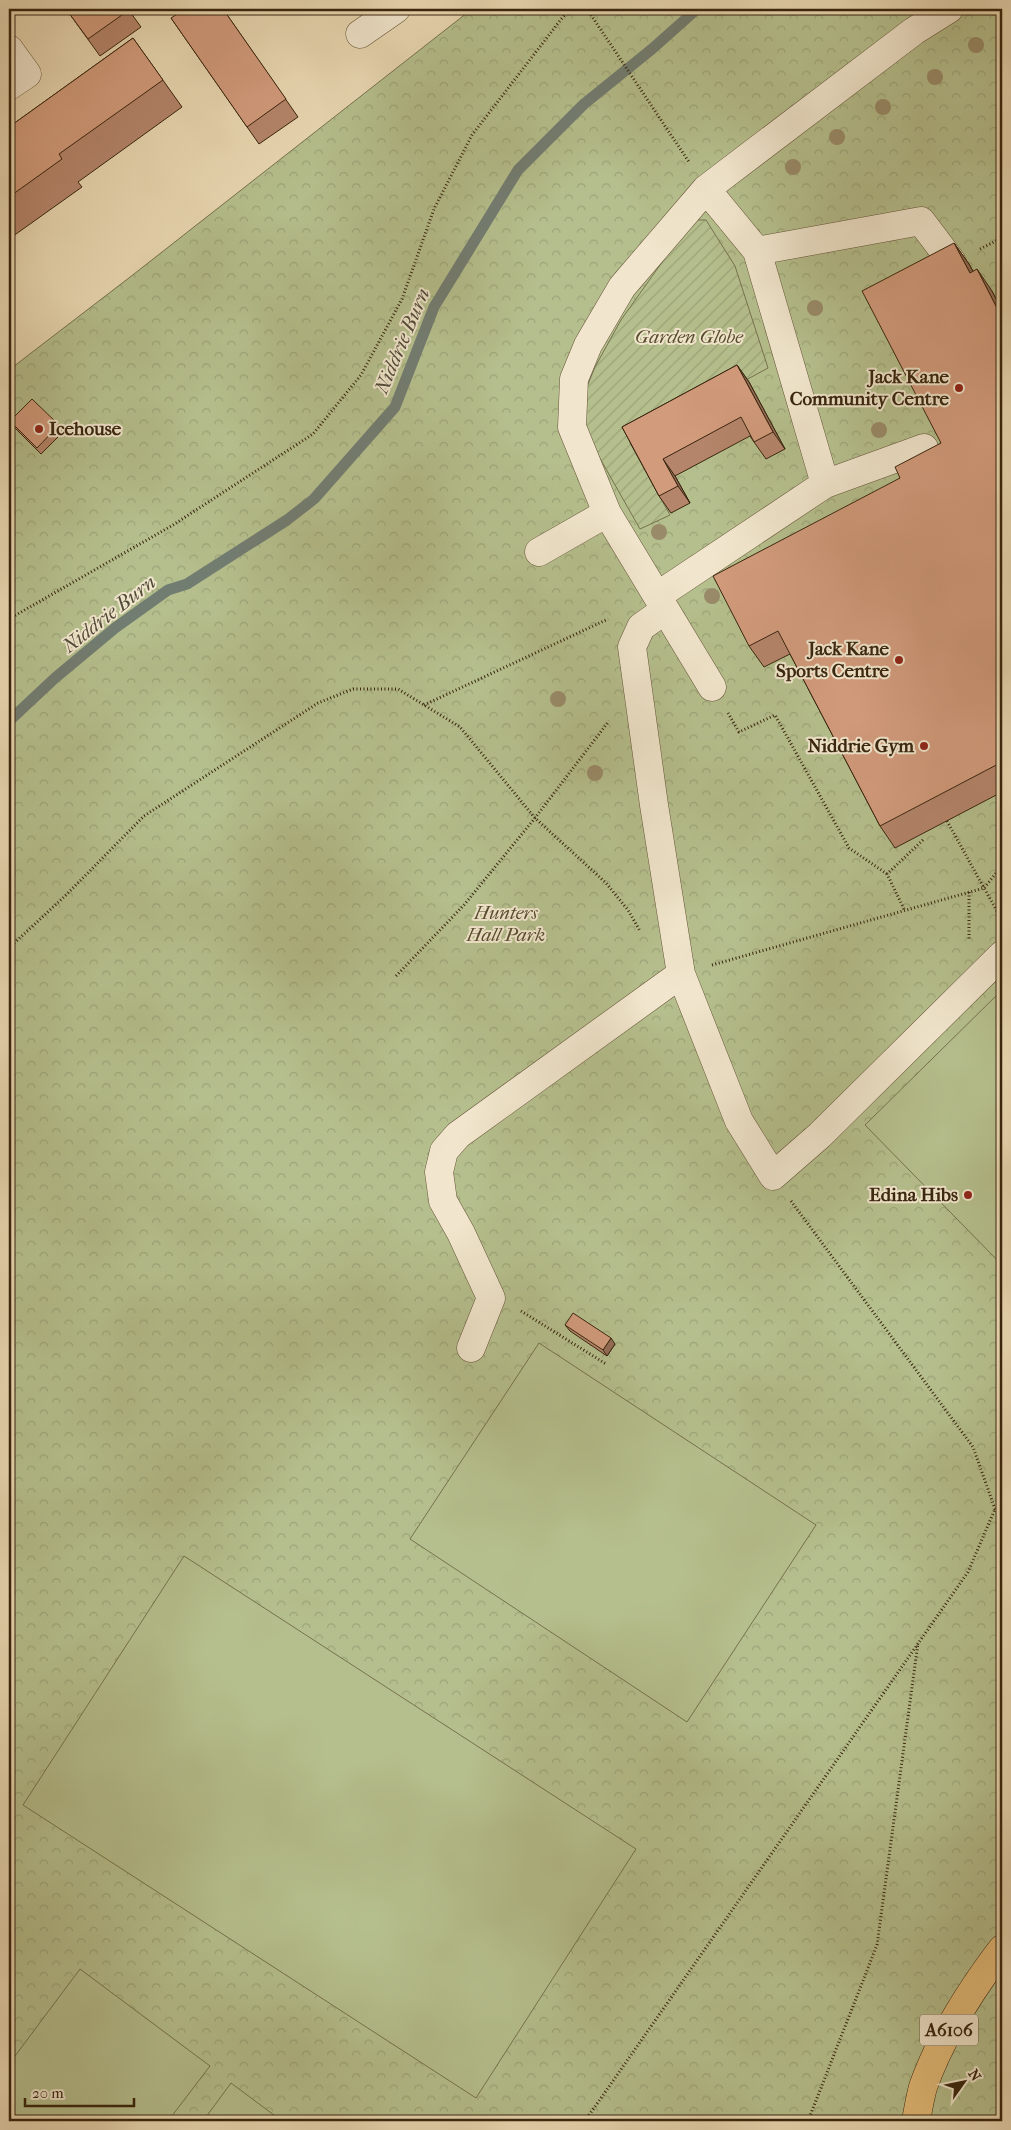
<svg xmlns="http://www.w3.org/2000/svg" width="1011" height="2130" font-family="'IM FELL French Canon',serif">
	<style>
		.forest { fill: url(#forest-crowns); stroke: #76724e }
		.garden { fill: url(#garden-furrows); stroke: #76724e }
		.pitch { fill: #b5bf8d; stroke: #76724e }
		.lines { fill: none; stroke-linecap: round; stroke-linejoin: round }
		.stream { stroke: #727d72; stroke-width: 11 }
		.minor-casing { stroke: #645237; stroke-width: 29 }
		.major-casing { stroke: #38250e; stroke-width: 29 }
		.path { stroke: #38250e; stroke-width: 3; stroke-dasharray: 1 2.5; stroke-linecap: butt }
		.minor { stroke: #f1e6cd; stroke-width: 28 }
		.major { stroke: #e4bc79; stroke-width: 28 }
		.tree { fill: #998b69 }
		.wall { fill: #b5856b; stroke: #38250e }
		.shaded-wall { fill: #936c57; stroke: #38250e }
		.building { fill: #d29b7c; stroke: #38250e }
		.poi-dot { fill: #8f2418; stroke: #f1e6cd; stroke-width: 2 }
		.labels { text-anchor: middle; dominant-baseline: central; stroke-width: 4; stroke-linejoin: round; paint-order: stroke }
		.shield { fill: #f1e6cd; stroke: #705f47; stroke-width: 1 }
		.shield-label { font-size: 18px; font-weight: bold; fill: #38250e }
		.park-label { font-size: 19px; font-style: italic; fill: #574c2e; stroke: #f1e6cd }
		.poi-label { font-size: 19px; font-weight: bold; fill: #38250e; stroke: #f1e6cd; text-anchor: end }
		.water-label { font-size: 20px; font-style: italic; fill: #504a38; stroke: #f1e6cd }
	</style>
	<defs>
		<pattern id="forest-crowns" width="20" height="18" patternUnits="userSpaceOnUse" patternTransform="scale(1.25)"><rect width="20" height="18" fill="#b5bf8d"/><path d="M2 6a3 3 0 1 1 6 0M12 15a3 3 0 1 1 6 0" fill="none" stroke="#9ca478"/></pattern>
		<pattern id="garden-furrows" width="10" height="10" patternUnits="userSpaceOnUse" patternTransform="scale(1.25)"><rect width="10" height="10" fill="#b5bf8d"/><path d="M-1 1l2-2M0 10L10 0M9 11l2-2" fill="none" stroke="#9ca478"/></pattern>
	</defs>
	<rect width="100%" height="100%" fill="#e9d8b2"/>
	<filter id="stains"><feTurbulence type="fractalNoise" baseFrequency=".004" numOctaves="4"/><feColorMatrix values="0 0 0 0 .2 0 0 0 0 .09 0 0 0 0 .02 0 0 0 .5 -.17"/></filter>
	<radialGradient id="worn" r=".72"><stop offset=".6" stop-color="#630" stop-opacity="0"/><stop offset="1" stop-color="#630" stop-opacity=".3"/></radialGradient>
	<path class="forest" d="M472,9H1002V2121H9V370L134,274Z"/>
	<path class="garden" d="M692,220H706L735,266L768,368L630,443L670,515L640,529L585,432L582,399L595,367L621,320Z"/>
	<path class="pitch" d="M1002,990V1265L865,1125Z
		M539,1343L816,1525L687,1722L410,1539Z
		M184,1556L636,1849L476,2098L23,1805Z
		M80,1969L210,2066L168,2121H9V2064Z
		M231,2083L282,2121H203Z"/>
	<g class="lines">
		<path class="stream" d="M9,721L55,678L115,628L168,590L187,584L287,520L314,499L395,407L434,307L518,170L584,104L652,49L697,9"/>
		<defs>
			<path id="minor" d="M360,34L396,9
				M9,49L27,74L9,86
				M706,189L757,251L921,221L952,262
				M825,484L924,448
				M539,552L607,513
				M657,596L825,484L757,251
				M665,610L641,627L632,647L654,805L681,974L739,1121L773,1176L820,1135L1002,955
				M712,687L607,513L572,427L574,379L588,345L622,287L706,189L914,31L949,9
				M471,1348L491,1298L461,1233L443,1201L439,1172L444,1151L458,1135L681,974"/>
			<path id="major" d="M916,2121C918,2110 920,2098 923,2087C941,2036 970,1991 1002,1949"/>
		</defs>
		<use href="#minor" class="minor-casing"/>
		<use href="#major" class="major-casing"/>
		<path class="path" d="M587,9L689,162
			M980,249L1002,238
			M9,619L173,525L313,434L361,375L402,299L434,209L472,135L569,9
			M424,705L608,619
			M728,713L739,732L775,715L849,848L887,874
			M1001,792L1002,794
			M947,821L984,888L1002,866
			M969,892V941
			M904,909L887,874L924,839
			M9,948L65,896L144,816L318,703L353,689H398L460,727L535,818L606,883L628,910L640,931
			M712,965L984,888L1002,920
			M396,976L464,905L535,818L609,721
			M791,1201L973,1447L995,1509L1002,1512
			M521,1311L606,1364
			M585,2121L968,1572L995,1509
			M808,2121L877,1945L918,1643"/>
		<use href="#minor" class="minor"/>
		<use href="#major" class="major"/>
	</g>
	<g class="tree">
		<circle cx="976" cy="45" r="8"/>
		<circle cx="935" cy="77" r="8"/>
		<circle cx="883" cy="107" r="8"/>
		<circle cx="837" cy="137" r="8"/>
		<circle cx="793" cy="167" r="8"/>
		<circle cx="815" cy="308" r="8"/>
		<circle cx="879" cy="430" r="8"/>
		<circle cx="659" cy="532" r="8"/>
		<circle cx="712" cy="596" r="8"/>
		<circle cx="558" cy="699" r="8"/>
		<circle cx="595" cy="773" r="8"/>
	</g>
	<path class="wall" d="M66,9H128L141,27L100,56Z
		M223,9L298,117L259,144L171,18Z
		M133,38L182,107L78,182L82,187L9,239V127Z
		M954,243L969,264L973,271L992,291L1002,311V792L895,848L880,826L790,654L764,667L749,646L900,478L941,443Z
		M737,365L749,382L785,449L766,459L754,442L750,436L675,476L690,503L671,513L659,496L622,427Z
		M10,421L59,425L63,432L41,454L14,427Z
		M565,1325L615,1344L607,1356L570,1331Z"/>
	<path class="shaded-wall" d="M954,243L969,264L985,294L970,273Z
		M977,269L992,291L1002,311V318Z
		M737,365L749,382L785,449L773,432Z
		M663,459L675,476L690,503L678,486Z
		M611,1338L615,1344L607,1356L603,1350Z"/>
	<path class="building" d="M66,9H128L129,10L88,39Z
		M185,9H223L286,99L247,127L171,18Z
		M133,38L163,80L59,154L62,159L9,197V127Z
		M954,243L970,273L977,269L1002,318V762L880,826L778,631L749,646L713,576L900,478L895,467L941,443L862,291Z
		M737,365L773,432L754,442L741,417L663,459L678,486L659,496L622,427Z
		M32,399L59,425L37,448L10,421Z
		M573,1313L611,1338L603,1350L565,1325Z"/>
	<g class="poi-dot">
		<circle cx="959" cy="388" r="5"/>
		<circle cx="39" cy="429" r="5"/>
		<circle cx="899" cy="660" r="5"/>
		<circle cx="924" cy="746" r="5"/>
		<circle cx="968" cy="1195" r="5"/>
	</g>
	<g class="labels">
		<rect class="shield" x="920" y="2014.5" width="58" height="31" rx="4"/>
		<g class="shield-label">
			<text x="949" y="2030">A6106</text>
		</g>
		<g class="park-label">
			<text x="689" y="337">Garden Globe</text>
			<text x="506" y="913">Hunters<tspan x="506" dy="22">Hall Park</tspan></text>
		</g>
		<g class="poi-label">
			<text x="949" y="377">Jack Kane<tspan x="949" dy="22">Community Centre</tspan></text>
			<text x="49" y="429" text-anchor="start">Icehouse</text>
			<text x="889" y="649">Jack Kane<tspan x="889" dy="22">Sports Centre</tspan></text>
			<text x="914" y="746">Niddrie Gym</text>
			<text x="958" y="1195">Edina Hibs</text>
		</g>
		<g class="water-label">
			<text transform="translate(402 341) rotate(-67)">Niddrie Burn</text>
			<text transform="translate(109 614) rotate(-38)">Niddrie Burn</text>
		</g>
	</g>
	<rect width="1011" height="2130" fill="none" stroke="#e9d8b2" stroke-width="30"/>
	<rect x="10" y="10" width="991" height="2110" fill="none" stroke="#38250e" stroke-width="2.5"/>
	<rect x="15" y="15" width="981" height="2100" fill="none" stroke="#38250e"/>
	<g transform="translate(964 2082) rotate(57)" stroke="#f1e6cd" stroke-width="4" paint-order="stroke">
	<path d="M0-4L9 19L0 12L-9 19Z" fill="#38250e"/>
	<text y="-8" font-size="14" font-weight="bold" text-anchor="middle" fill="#38250e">N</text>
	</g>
	<path d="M25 2098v8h109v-8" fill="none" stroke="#38250e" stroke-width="2.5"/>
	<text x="32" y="2098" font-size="15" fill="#38250e" stroke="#f1e6cd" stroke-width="4" paint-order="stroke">20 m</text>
	<rect width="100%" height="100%" filter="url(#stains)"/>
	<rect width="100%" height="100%" fill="url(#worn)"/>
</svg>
